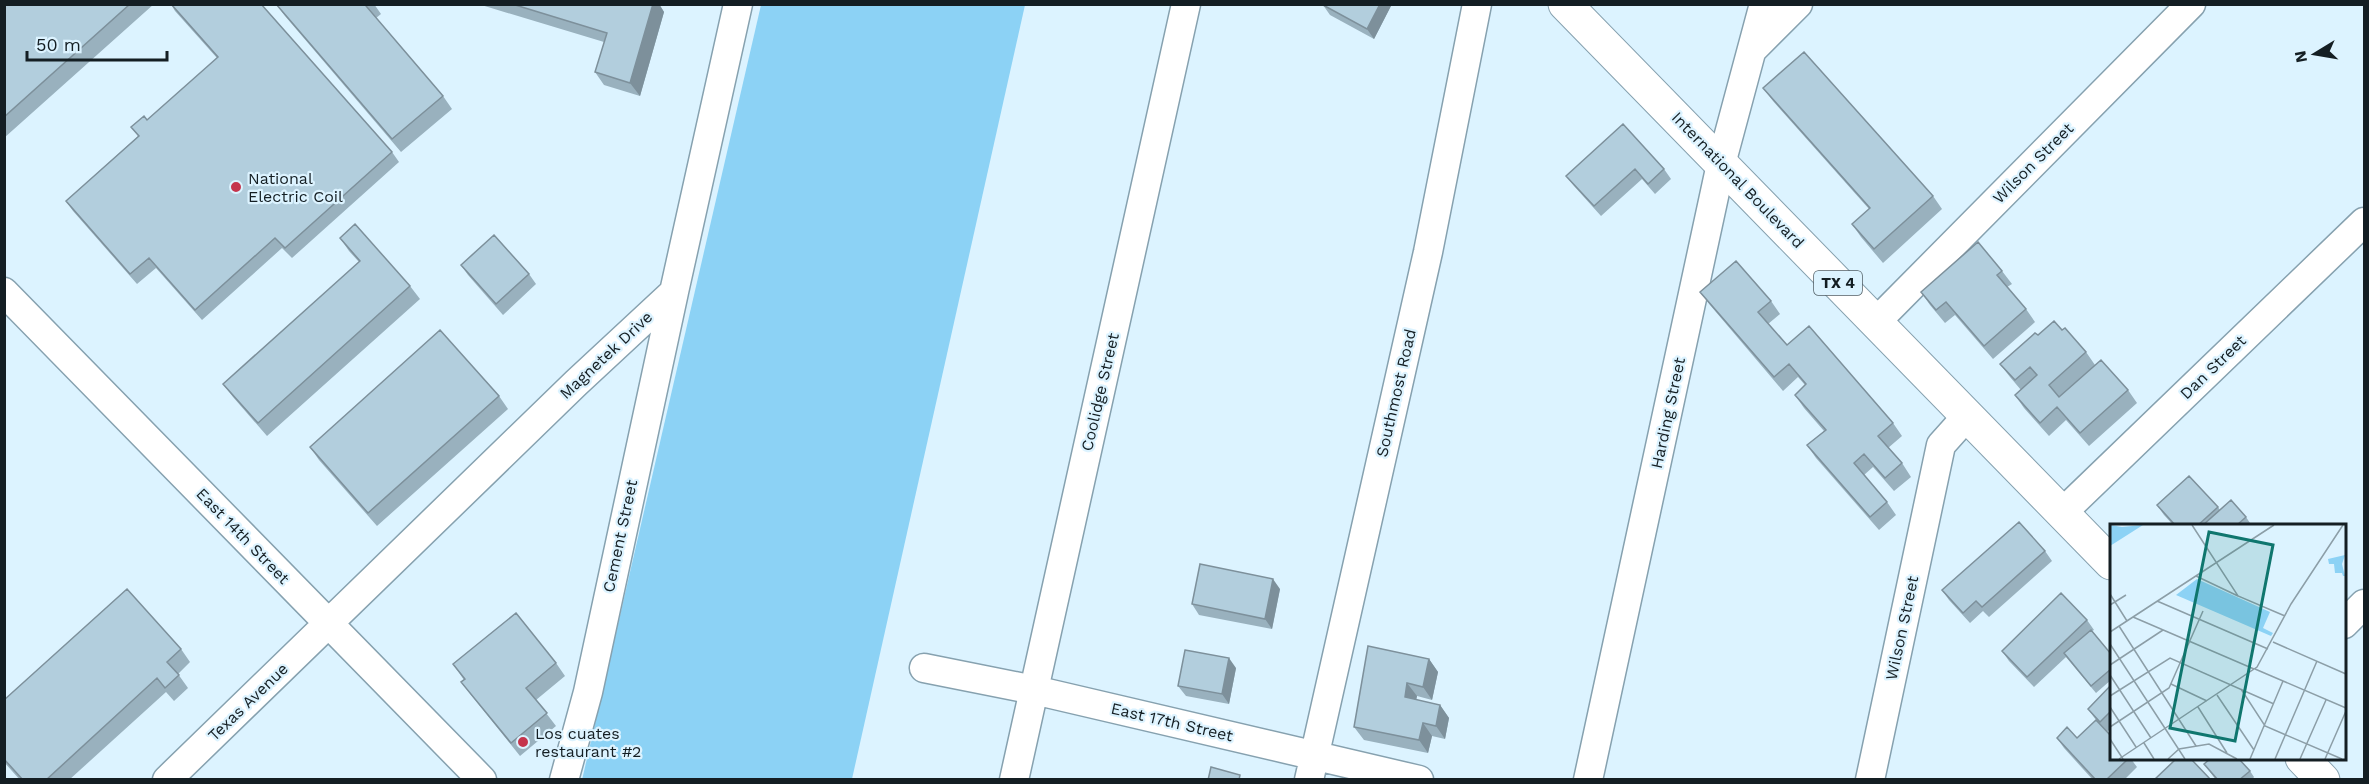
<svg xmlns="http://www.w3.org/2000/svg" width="2369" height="784" font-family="'Work Sans',sans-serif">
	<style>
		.green { fill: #8cd2f5 }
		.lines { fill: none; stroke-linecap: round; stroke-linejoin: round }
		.minor-casing { stroke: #86a1af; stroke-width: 31 }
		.major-casing { stroke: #86a1af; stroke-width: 35 }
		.minor { stroke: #fff; stroke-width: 28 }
		.major { stroke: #fff; stroke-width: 33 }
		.wall { fill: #99b1be }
		.shaded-wall { fill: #7d909b }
		.building { fill: #b2cedd; stroke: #7d909b; stroke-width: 1.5 }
		.poi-dot { fill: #c5344c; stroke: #dcf3ff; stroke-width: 2 }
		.labels { text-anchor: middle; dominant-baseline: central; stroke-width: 4.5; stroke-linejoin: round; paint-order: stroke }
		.shield { fill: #dcf3ff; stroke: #505e65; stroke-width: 1.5 }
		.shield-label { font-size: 15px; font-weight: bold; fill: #141e23 }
		.street-label { font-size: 16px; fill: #141e23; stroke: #dcf3ff }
		.poi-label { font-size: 16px; fill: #141e23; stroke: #dcf3ff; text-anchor: start }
		.inset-road { fill: none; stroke: #8c9ea7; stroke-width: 1.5 }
		.view { fill: #0f766e; fill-opacity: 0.15; stroke: #0f766e; stroke-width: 3 }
		.inset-edge { fill: none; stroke: #141e23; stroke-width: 3 }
	</style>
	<rect width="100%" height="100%" fill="#dcf3ff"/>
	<path class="green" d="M761,5H1025L852,779L582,780Z"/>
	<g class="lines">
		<defs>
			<path id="minor" d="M1754,48L1798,4
				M4,292L482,780
				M1876,322L2191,4
				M2062,513L2364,222
				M2344,624L2364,604
				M924,668L1034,690L1419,780
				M167,780L576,383L674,292L738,4
				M564,780L588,692L674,292
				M1014,780L1186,4
				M1309,780L1428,252L1477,4
				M1588,780L1721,164L1764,4
				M1870,780L1941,445L1967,416"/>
			<path id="major" d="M1565,4L2111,563
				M2302,758L2323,780"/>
		</defs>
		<use href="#minor" class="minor-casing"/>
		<use href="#major" class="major-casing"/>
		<use href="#minor" class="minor"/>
		<use href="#major" class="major"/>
	</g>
	<path class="wall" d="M4,4H154L4,138Z
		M171,4H261L392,152L399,162L292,258L282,248L202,320L156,268L137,284L73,211L66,201L138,136L131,127L147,120L217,58L175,11Z
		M276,4H374L381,14L376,18L443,96L452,109L401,152L285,16Z
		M478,4H659L664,12L640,96L604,85L595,72L604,42Z
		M1323,4H1392L1374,39L1330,15L1323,5Z
		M1763,88L1933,196L1942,209L1883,263L1861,237L1852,224L1869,209L1773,101Z
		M1623,124L1664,169L1671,179L1655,194L1642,179L1601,216L1574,186L1566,176Z
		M340,238L410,286L420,299L267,436L233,397L223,384L359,262L349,251Z
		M461,265L529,274L536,284L503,315L468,275Z
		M2002,271L2012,284L2007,287L2026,309L2035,322L1993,359L1955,315L1945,323L1930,305L1921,292Z
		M1700,292L1771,301L1780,314L1768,324L1787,345L1893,423L1902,436L1888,448L1902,463L1911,477L1894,491L1873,467L1864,475L1887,502L1896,515L1879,530L1816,458L1807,445L1824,431L1804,408L1795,395L1805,385L1798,377L1783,391L1710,305Z
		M2062,330L2086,352L2095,365L2128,390L2137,403L2089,446L2066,420L2049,436L2024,408L2015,395L2021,390L2010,377L2000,364L2038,335Z
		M499,396L508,409L377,526L319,460L310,447Z
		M2157,505L2218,507L2220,510L2246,517L2252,526H2174L2164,515Z
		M2045,551L2052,561L1989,617L1983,611L1970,623L1949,600L1942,590Z
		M1280,589L1272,629L1199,615L1192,604Z
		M2087,620L2094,630L2092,631L2111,654V680L2096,693L2066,657L2034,687L2009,661L2002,651Z
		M181,649L190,662L178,674L188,688L174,701L166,692L69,780H20L4,762V700Z
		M1429,659L1438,672L1432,700L1417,696L1416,700L1440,705L1449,718L1445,739L1432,736L1428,753L1364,740L1354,727Z
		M556,663L565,676L536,700L556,726L520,756L471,695L461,682L464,680L453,664Z
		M1236,668L1229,704L1186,696L1178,686Z
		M2111,685V728L2107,732L2111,759H2131L2137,767L2124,780H2093L2064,748L2057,738H2077L2096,720L2088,709Z
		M2204,764L2250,771L2254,777L2252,780H2216Z"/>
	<path class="shaded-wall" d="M653,4H659L664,12L640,96L630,83Z
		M1380,4H1392L1374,39L1367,29Z
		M1273,579L1280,589L1272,629L1265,619Z
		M1229,658L1236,668L1229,704L1222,694Z
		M1429,659L1438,672L1432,700L1423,687Z
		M1407,683L1417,696L1414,710L1405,697Z
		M1440,705L1449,718L1445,739L1436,726Z
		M1423,723L1432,736L1428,753L1419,740Z"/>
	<path class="building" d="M4,4H130L4,117Z
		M171,4H261L392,152L285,248L275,238L195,310L149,258L130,274L66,201L139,136L131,127L144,116L147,120L218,57Z
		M276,4H367L366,6L443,96L392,139Z
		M512,4H653L630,83L595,72L607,33Z
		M1323,4H1380L1367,29L1323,5Z
		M1804,52L1933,196L1874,249L1852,224L1870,208L1763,88Z
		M1623,124L1664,169L1648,184L1635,169L1594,206L1566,176Z
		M355,224L410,286L258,423L223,384L360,261L340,238Z
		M494,235L529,274L496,304L461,265Z
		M1978,242L2002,271L1997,275L2026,309L1984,346L1946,302L1936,310L1921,292Z
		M1736,261L1771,301L1758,312L1787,345L1809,326L1893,423L1878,436L1902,463L1885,478L1864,454L1854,463L1887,502L1870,517L1807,445L1826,430L1795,395L1806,384L1789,364L1774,377L1700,292Z
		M2054,321L2062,330L2065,328L2086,352L2049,385L2059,397L2101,360L2128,390L2080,433L2057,407L2040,423L2015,395L2037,375L2030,367L2015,380L2000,364L2035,333L2038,335Z
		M440,330L499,396L368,513L310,447Z
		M2189,476L2218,507L2197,526H2176L2157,505Z
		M2231,500L2246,517L2237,525L2238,526H2202Z
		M2019,522L2045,551L1982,607L1976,601L1963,613L1942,590Z
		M1200,564L1273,579L1265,619L1192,604Z
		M127,589L181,649L167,662L179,675L165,688L157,678L46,780H23L4,759V700Z
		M2061,593L2087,620L2027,677L2002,651Z
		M516,613L556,663L526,688L547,713L511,743L461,682L465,679L453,664Z
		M2091,630L2111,654V669L2091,686L2064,653Z
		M1368,646L1429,659L1423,687L1407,683L1405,697L1440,705L1436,726L1423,723L1419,740L1354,727Z
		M1185,650L1229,658L1222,694L1178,686Z
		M2111,685V711L2100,722L2088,709Z
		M2096,720L2111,736V759H2128L2106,780H2096L2057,738L2067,727L2077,738Z
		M2176,759H2191L2211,780H2154Z
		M2210,759H2239L2250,771L2239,780H2218L2204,764Z
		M1211,767L1240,775L1239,780H1208Z"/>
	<g class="poi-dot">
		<circle cx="236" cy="187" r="6"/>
		<circle cx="523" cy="742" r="6"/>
	</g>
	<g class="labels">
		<rect class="shield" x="1814" y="271" width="48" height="24" rx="4.5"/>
		<g class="shield-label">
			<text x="1838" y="283">TX 4</text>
		</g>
		<g class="street-label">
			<text transform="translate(2033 163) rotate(-45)">Wilson Street</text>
			<text transform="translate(1738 180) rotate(46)">International Boulevard</text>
			<text transform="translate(606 355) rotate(-43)">Magnetek Drive</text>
			<text transform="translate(2213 367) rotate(-44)">Dan Street</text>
			<text transform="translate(1100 392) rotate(-77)">Coolidge Street</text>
			<text transform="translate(1396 393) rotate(-77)">Southmost Road</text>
			<text transform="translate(1668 413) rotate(-78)">Harding Street</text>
			<text transform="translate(243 536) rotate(46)">East 14th Street</text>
			<text transform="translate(620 536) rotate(-78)">Cement Street</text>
			<text transform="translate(1902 628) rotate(-78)">Wilson Street</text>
			<text transform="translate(248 702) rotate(-44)">Texas Avenue</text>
			<text transform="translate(1172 722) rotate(13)">East 17th Street</text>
		</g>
		<g class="poi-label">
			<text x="248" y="178">National<tspan x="248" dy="18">Electric Coil</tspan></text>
			<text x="535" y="733">Los cuates<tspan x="535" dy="18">restaurant #2</tspan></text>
		</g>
	</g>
	<g transform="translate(2110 524)">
		<rect width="236" height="236" fill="#dcf3ff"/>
		<path d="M0,1L12,3L33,1L0,22ZM235,31L232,40L235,52H233L232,49H225L224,40H219L218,35ZM87,55L160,88L153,104L163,109L161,112L66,71Z" fill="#8cd2f5"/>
		<path class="inset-road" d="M82,1L128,72L175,92M86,52L128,72M0,70L17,97M47,77L158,125M0,81L16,71M23,93L144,145M9,102L86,222M0,108L164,1M163,118L236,150M0,120L75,235M0,141L53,106M145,145L236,184M0,151L41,214M61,160L97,177M131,165L155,202L232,235M107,171L144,226M0,172L60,134L164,180M0,183L26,223M88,183L117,229M0,203L59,164L93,87M0,215L13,235M34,219L44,235M9,235L147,143L181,80L233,1M58,235L69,225L99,220L127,235M140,235L173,157M165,235L207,137M190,235L216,176M215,235L236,187"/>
		<path class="view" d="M99,8L163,21L125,217L60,204Z"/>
		<rect width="236" height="236" class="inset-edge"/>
	</g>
	<rect width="2369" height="784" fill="none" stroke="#141e23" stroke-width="12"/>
	<g transform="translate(2315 54) rotate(259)" stroke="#dcf3ff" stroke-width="4.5" paint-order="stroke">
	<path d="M0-4.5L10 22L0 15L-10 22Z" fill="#141e23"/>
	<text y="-9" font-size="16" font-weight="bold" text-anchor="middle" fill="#141e23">N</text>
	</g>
	<path d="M27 51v9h140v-9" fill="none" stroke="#141e23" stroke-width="3"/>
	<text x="36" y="51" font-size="18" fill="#141e23" stroke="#dcf3ff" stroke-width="4.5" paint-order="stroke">50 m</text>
</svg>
